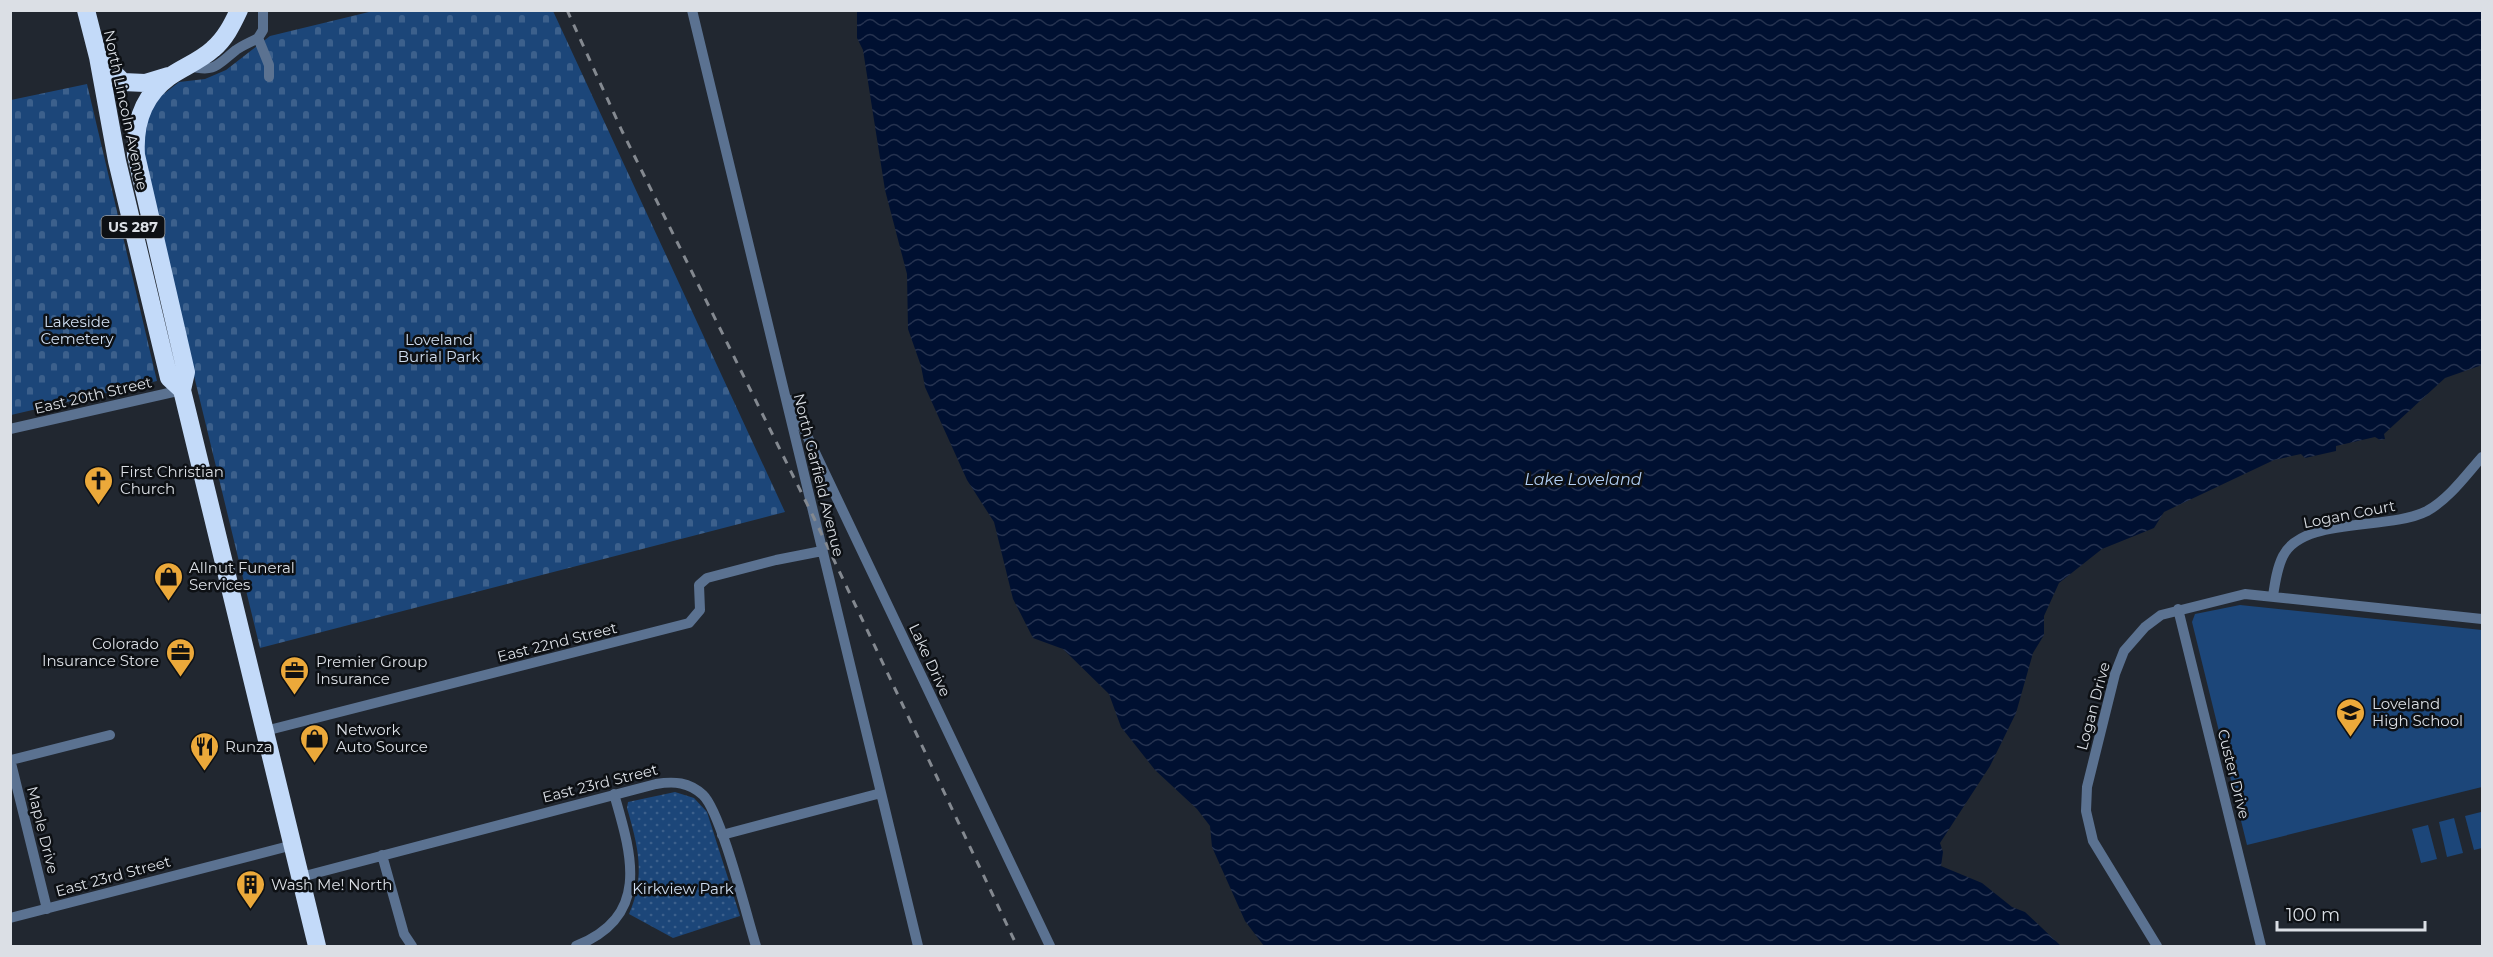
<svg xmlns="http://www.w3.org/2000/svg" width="2493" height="957" font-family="Montserrat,sans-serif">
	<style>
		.cemetery { fill: url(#cemetery-stones) }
		.park { fill: url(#park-dots) }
		.pitch { fill: #1c4679 }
		.water { fill: url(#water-waves) }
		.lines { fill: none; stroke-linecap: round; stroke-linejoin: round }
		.street { stroke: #5b7291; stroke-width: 10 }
		.highway { stroke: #c3daf9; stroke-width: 18 }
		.rail { stroke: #848990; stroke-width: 3; stroke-dasharray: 8 8; stroke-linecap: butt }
		.labels { text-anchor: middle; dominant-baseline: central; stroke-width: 5; stroke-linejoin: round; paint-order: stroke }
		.shield { fill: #0d1014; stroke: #9da1a6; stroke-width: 1.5 }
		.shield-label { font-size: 14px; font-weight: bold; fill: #dbdfe5 }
		.street-label { font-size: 15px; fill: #dbdfe5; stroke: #0d1014 }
		.park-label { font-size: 15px; fill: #d0def1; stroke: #0d1014 }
		.poi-label { font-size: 15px; fill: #dbdfe5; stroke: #0d1014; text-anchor: start }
		.water-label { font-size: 16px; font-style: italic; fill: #b4d1f7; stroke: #0d1014 }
	</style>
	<defs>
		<pattern id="cemetery-stones" width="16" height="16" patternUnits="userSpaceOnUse" patternTransform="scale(1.5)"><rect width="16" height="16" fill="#1c4679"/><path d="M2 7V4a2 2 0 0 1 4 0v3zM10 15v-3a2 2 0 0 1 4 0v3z" fill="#3c608c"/></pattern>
		<pattern id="park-dots" width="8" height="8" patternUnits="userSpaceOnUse" patternTransform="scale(1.5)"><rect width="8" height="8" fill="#1c4679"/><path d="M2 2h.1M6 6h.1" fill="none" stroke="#3c608c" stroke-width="1.8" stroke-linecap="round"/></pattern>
		<pattern id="water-waves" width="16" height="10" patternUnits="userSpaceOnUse" patternTransform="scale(1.5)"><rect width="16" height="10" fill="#001031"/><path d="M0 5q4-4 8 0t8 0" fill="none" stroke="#25324f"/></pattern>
	</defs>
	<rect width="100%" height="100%" fill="#212730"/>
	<path class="cemetery" d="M373,11H553L785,512L260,648L139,149L144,121L161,96L179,82L205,79L226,70L270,36Z
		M87,84L157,381L11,415V100Z"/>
	<path class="park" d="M675,792L694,798L707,812L740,916L673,938L629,914C646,876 638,846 627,808L628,802Z"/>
	<path class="pitch" d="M2240,605L2482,630V787L2247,845L2192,622L2195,614Z
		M2481,812L2482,848L2474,850L2465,816Z
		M2454,818L2463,853L2447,857L2439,822Z
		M2428,825L2437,859L2421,863L2412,829Z"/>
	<path class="water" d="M857,11H2482V365L2445,378L2384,434L2385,439L2380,440L2375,437L2336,446V451L2305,458L2301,454L2274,460L2164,512L2154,528L2102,549L2059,583L2044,616V635L2033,653L2016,713L1990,766L1940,843L1943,852L1941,866L1982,883L2012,907L2025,912L2061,946H1264L1245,921L1212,847L1210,826L1197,809L1155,770L1121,727L1109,694L1063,649L1033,638L1013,599L994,522L967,480L925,387L921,366L908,329L907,274L885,190L863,50L857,38Z"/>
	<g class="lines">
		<path class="street" d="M692,10L918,946
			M258,38L269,65V77
			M258,38L263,30V10
			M189,66C215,73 217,65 236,50C243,45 251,42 258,38
			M790,400L1050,946
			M10,429L182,390
			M2273,596C2275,582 2277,568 2283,556C2303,516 2388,531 2427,511C2449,499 2466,475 2482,457
			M2178,609L2261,946
			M265,731L689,623L700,610L699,585L707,578L776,560L822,551
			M10,759L47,909
			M11,760L110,735
			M722,835L881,793
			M382,855L404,934L412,946
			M301,877L656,784C674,781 689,782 703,795C721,812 747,917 756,946
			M10,918L293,845
			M576,946C651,916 632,856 614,794
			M2157,946L2093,841L2086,811L2087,787L2115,674L2124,651L2145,627L2161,615L2245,594L2482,619"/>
		<path class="highway" d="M86,10L98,57L117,161L169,378L182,390L317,946
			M98,57L123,82L145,83L168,76
			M182,390L186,372L136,155C134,123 143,96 169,77C183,67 200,61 213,49C225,39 232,25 239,10"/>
		<path class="rail" d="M567,10L622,131L814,518L1017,946"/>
	</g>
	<defs>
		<symbol id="church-pin" viewBox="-11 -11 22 30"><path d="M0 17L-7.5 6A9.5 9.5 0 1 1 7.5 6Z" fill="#eca93a" stroke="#0d1014"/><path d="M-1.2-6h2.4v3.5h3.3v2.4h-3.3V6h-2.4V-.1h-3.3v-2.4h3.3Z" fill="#111"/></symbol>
		<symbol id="shop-pin" viewBox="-11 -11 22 30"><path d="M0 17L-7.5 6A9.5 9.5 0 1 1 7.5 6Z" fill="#eca93a" stroke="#0d1014"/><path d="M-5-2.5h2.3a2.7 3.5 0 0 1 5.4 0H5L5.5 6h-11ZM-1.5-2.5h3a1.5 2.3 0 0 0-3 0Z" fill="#111"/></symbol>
		<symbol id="office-pin" viewBox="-11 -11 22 30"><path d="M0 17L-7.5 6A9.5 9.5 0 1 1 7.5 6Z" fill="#eca93a" stroke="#0d1014"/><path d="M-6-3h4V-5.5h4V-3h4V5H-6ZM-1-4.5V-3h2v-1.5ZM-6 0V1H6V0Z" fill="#111"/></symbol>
		<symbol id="school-pin" viewBox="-11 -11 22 30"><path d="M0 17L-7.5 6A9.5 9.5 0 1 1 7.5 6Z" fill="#eca93a" stroke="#0d1014"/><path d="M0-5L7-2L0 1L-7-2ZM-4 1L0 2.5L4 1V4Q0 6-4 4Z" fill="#111"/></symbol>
		<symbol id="restaurant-pin" viewBox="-11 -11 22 30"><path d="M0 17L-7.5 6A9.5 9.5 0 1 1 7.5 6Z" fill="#eca93a" stroke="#0d1014"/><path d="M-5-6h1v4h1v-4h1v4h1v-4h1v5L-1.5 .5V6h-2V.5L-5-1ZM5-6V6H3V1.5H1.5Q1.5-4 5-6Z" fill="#111"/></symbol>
		<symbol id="building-pin" viewBox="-11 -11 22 30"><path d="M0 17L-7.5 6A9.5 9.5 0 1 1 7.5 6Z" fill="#eca93a" stroke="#0d1014"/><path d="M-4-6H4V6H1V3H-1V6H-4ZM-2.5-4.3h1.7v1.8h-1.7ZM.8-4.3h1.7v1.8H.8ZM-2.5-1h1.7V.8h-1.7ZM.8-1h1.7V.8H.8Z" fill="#111"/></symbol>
	</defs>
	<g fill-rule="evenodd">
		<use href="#church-pin" x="82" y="464" width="33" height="45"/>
		<use href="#shop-pin" x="152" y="560" width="33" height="45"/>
		<use href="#office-pin" x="164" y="636" width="33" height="45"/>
		<use href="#office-pin" x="278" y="654" width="33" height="45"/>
		<use href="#school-pin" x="2334" y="696" width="33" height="45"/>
		<use href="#shop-pin" x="298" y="722" width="33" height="45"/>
		<use href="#restaurant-pin" x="188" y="730" width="33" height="45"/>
		<use href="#building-pin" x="234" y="868" width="33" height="45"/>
	</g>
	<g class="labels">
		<rect class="shield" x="101.5" y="216" width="63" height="22" rx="4.5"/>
		<g class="shield-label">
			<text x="133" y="227">US 287</text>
		</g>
		<g class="street-label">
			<text transform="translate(126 110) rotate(78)">North Lincoln Avenue</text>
			<text transform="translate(93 395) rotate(-13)">East 20th Street</text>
			<text transform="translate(819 475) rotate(76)">North Garfield Avenue</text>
			<text transform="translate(2349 514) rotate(-11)">Logan Court</text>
			<text transform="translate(557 642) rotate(-14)">East 22nd Street</text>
			<text transform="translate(930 660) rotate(65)">Lake Drive</text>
			<text transform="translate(2093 706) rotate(-75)">Logan Drive</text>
			<text transform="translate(2234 774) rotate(76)">Custer Drive</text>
			<text transform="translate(600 783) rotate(-14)">East 23rd Street</text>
			<text transform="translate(43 830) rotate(76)">Maple Drive</text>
			<text transform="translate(113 876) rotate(-15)">East 23rd Street</text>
		</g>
		<g class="park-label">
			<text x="77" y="321">Lakeside<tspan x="77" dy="17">Cemetery</tspan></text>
			<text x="439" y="339">Loveland<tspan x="439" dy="17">Burial Park</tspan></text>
			<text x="683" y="888">Kirkview Park</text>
		</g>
		<g class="poi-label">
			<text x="120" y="471">First Christian<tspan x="120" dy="17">Church</tspan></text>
			<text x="189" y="567">Allnut Funeral<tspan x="189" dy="17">Services</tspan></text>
			<text x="159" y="643" text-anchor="end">Colorado<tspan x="159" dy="17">Insurance Store</tspan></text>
			<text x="316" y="661">Premier Group<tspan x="316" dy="17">Insurance</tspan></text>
			<text x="2372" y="703">Loveland<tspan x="2372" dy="17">High School</tspan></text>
			<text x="336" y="729">Network<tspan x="336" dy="17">Auto Source</tspan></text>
			<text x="225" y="746">Runza</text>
			<text x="271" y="884">Wash Me! North</text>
		</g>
		<g class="water-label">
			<text x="1583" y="479">Lake Loveland</text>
		</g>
	</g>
	<rect width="2493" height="957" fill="none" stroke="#dbdfe5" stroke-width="24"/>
	<path d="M2277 921v9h148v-9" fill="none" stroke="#dbdfe5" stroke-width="3"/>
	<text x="2286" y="921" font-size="18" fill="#dbdfe5" stroke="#0d1014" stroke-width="4.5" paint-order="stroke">100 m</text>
</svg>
